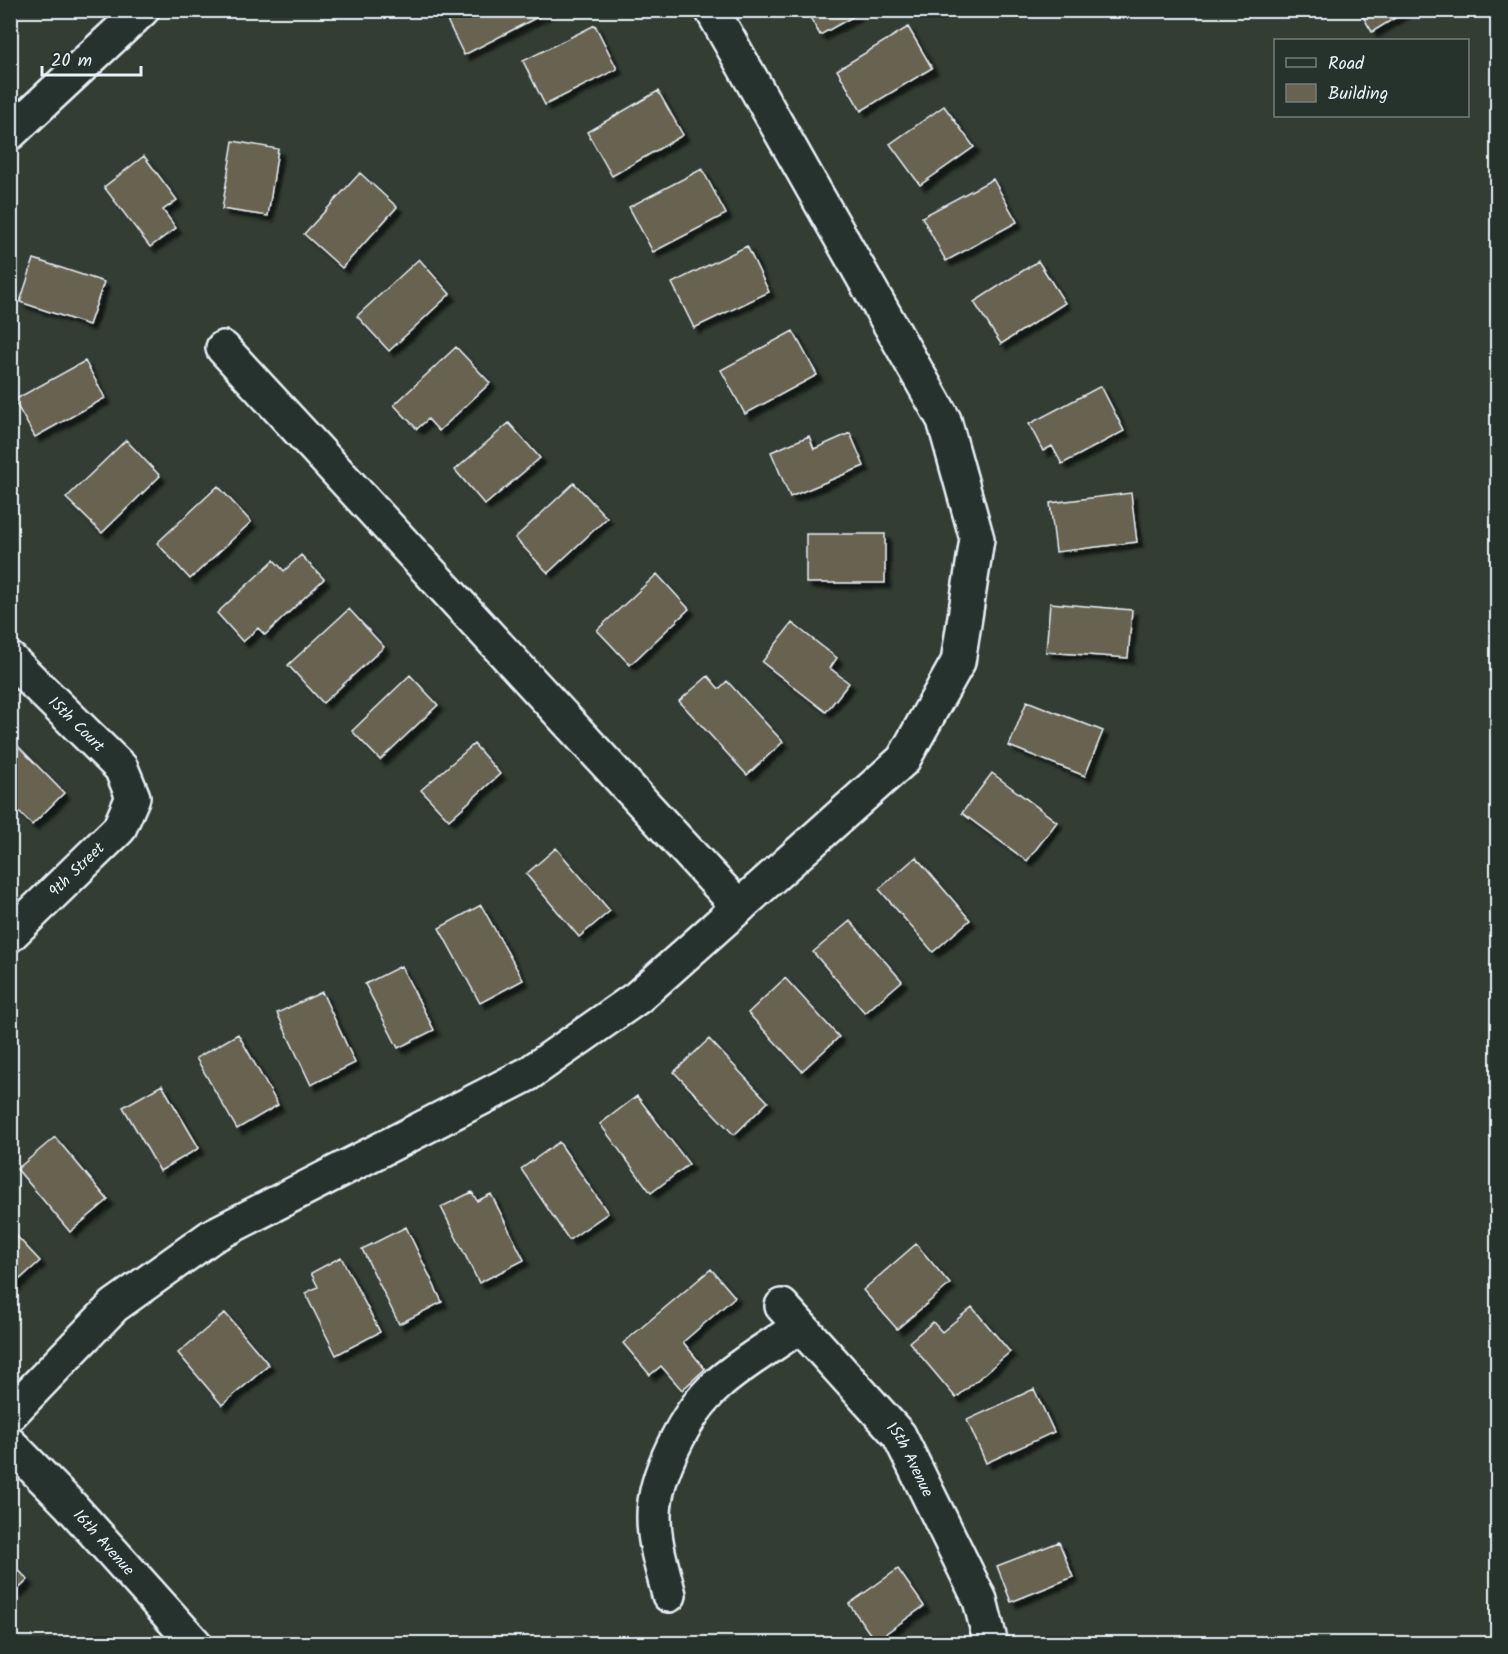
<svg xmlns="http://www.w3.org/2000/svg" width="1508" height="1654" font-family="Kalam,sans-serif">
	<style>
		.building { fill: #686351; stroke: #e8f1f8; stroke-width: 1.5; filter: url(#shadow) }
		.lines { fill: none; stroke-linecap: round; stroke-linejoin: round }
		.minor-casing { stroke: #e8f1f8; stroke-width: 38 }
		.tertiary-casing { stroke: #e8f1f8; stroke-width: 38 }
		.minor { stroke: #26332d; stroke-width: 33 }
		.tertiary { stroke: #26332d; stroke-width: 33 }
		.labels { text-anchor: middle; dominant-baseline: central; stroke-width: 4.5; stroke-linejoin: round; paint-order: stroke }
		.street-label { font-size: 16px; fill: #e8f1f8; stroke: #26332d }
	</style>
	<defs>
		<filter id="shadow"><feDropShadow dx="5.5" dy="5.5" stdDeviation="1.5" flood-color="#0009"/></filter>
	</defs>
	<rect width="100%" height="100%" fill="#333d34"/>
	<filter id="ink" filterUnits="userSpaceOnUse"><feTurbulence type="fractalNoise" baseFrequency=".0167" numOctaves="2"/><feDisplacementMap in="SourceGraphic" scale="12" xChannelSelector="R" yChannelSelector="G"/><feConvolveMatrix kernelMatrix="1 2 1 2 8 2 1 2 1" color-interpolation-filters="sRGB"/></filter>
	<g filter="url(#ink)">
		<path class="building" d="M442,10H551L464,55Z
			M806,10H865L820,35Z
			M1359,10H1408L1372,32Z
			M595,25L617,69L545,105L523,61Z
			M908,27L932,68L861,111L837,70Z
			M658,91L683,135L612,176L587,132Z
			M944,106L974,147L920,185L890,144Z
			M233,141L278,149L268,216L222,209Z
			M144,156L177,200L163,210L176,228L150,247L104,187Z
			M702,169L726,214L653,252L629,207Z
			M360,173L397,207L342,268L304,234Z
			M993,179L1017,222L946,261L922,217Z
			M747,246L769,292L694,328L672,283Z
			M34,259L104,282L89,325L20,302Z
			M419,259L450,294L389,351L357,316Z
			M1038,261L1065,303L1001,344L974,302Z
			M793,331L817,375L745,414L721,370Z
			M456,347L490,383L439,431L428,419L417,429L394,405Z
			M85,361L105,398L35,437L14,400Z
			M1101,386L1124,431L1062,464L1052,446L1043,451L1029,424Z
			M509,423L540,458L485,505L455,470Z
			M850,433L864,466L790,497L771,452L809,436L814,449Z
			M126,440L160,476L102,533L66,498Z
			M574,483L607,518L548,573L515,538Z
			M218,486L251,522L190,579L157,543Z
			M1131,493L1137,542L1056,552L1050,503Z
			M806,534H885V583H806Z
			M301,555L324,579L265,635L258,628L243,642L217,613L274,560L284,571Z
			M657,574L689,609L630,665L597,630Z
			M1050,603L1132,610L1128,658L1046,652Z
			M349,609L384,647L323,703L288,665Z
			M792,623L837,658L830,668L849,683L826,712L762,662Z
			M410,675L438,705L380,760L352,731Z
			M708,676L719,689L727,681L783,742L747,775L679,701Z
			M1027,701L1103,731L1085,776L1009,746Z
			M474,744L500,774L449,820L421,790Z
			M17,745L64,793L32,825L10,803V751Z
			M992,773L1057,822L1027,861L962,813Z
			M556,848L610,911L579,937L526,874Z
			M916,857L970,920L933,952L879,889Z
			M481,905L523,980L480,1003L439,928Z
			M850,921L902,981L865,1013L813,952Z
			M401,966L434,1030L398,1048L365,984Z
			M785,978L839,1037L802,1071L748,1013Z
			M322,992L355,1063L311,1085L277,1013Z
			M238,1034L278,1105L237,1129L196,1058Z
			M709,1039L768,1102L734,1135L674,1072Z
			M162,1085L199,1148L160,1171L123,1107Z
			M637,1096L689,1164L651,1193L600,1124Z
			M55,1137L108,1200L70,1232L17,1169Z
			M559,1142L608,1213L569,1240L521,1169Z
			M472,1192L477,1201L491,1194L524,1260L479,1283L441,1207Z
			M406,1227L442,1302L399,1324L362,1249Z
			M10,1229L40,1261L10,1288Z
			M916,1244L950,1284L897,1329L863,1290Z
			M341,1257L380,1332L336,1355L305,1293L318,1287L311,1273Z
			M711,1269L735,1297L683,1342L705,1369L682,1390L661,1366L650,1375L623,1343Z
			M972,1307L1010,1352L956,1398L909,1342L933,1322L942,1332Z
			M225,1313L269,1365L222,1405L178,1353Z
			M1034,1389L1054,1432L986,1463L967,1420Z
			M1059,1542L1073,1577L1011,1602L997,1566Z
			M10,1561L28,1580L10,1597Z
			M898,1569L924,1606L875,1641L849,1604Z"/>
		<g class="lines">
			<defs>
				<g id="minor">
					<path d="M10,133L142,10"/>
					<path d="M223,348L739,907"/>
					<path id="s1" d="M10,659L121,768L133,797L119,829L10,935"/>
					<path id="s2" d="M782,1306L899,1435L980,1600L991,1644"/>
					<path d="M10,1414L114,1306L212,1236L528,1074L638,997L903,760L958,662L977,539L944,420L712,10"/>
					<path d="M669,1595C663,1570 654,1544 654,1518C653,1477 686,1412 717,1385C740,1364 773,1345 799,1327"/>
				</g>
				<g id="tertiary">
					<path id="s3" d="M10,1444L70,1505L195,1644"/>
				</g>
			</defs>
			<use href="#minor" class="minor-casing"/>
			<use href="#tertiary" class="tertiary-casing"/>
			<use href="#minor" class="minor"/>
			<use href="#tertiary" class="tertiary"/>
		</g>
	</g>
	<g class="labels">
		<g class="street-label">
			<text stroke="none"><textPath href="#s1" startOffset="93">15th Court</textPath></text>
			<text transform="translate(77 870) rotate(-44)">9th Street</text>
			<text stroke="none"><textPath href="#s2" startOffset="201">15th Avenue</textPath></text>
			<text stroke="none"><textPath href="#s3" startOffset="136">16th Avenue</textPath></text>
		</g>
	</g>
	<rect width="1508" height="1654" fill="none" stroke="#26332d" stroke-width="36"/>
	<rect x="18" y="18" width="1472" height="1618" fill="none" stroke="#e8f1f8" stroke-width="2" filter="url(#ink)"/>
	<rect x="1274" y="39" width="195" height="78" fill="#26332d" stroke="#747f7e" stroke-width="1.5"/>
	<rect x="1286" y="58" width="30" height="9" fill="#26332d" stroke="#747f7e" stroke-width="1.5"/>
	<text x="1328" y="69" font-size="18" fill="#e8f1f8">Road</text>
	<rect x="1286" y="84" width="30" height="18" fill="#686351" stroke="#747f7e" stroke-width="1.5"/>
	<text x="1328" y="99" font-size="18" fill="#e8f1f8">Building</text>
	<path d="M42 66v9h99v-9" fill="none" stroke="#e8f1f8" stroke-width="3"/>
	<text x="51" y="66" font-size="18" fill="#e8f1f8" stroke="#26332d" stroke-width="4.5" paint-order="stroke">20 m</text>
</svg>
